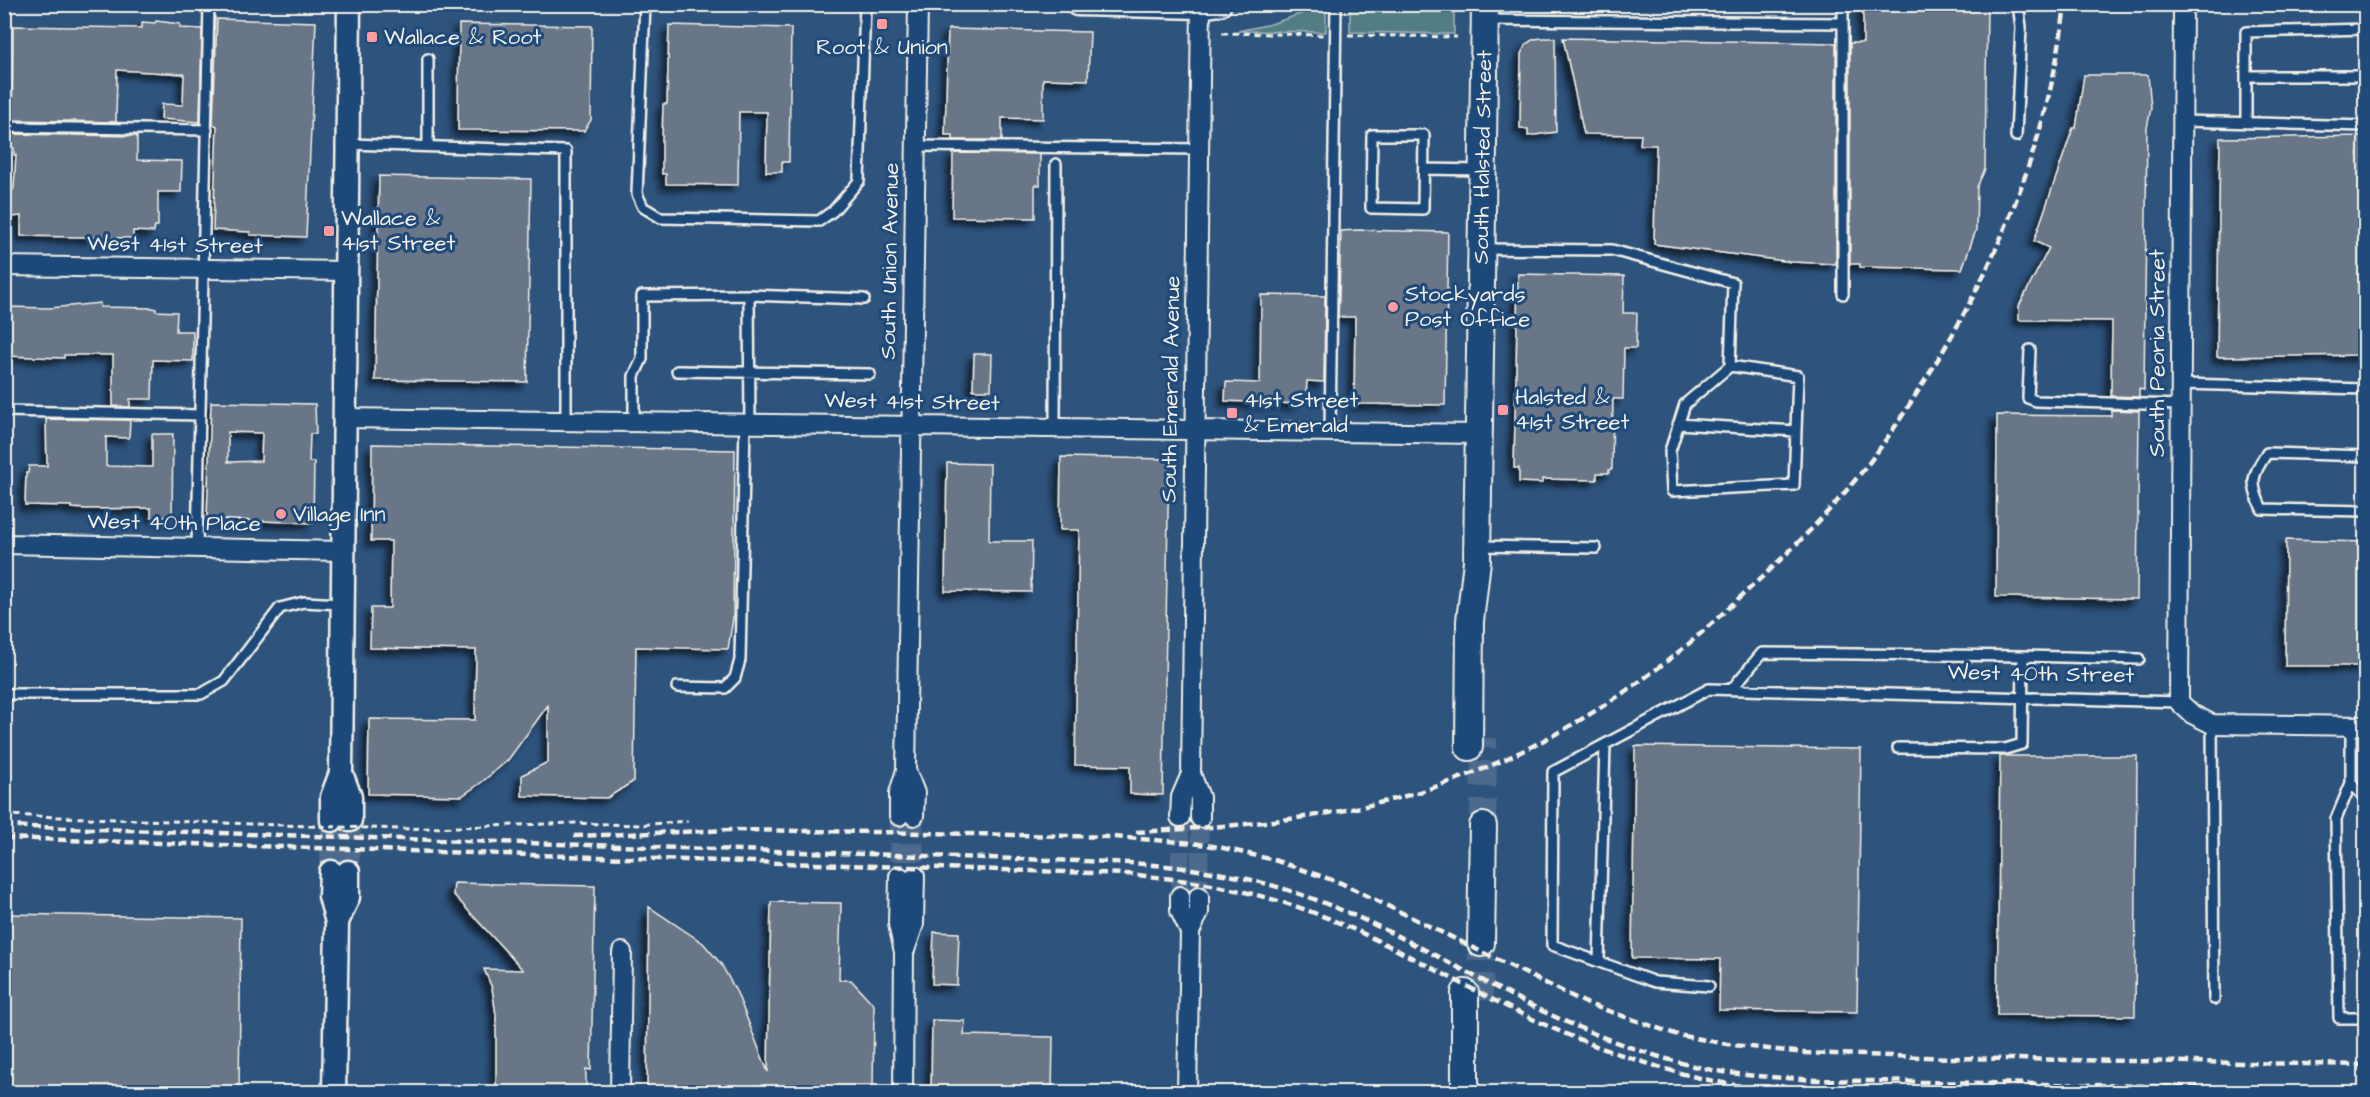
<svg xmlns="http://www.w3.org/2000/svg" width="2370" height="1097" font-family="'Architects Daughter',sans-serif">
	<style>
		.green { fill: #527d85; stroke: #a3b7b6; stroke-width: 1.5 }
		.building { fill: #687687; stroke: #f4f1e8; stroke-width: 1.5; fill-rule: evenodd; filter: url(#shadow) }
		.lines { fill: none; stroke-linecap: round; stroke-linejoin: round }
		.minor-tunnel { stroke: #4c6b8d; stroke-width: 18; stroke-dasharray: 18 9; stroke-linecap: butt }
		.tertiary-tunnel { stroke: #4c6b8d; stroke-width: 22; stroke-dasharray: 22 11; stroke-linecap: butt }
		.secondary-tunnel { stroke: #4c6b8d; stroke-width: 26; stroke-dasharray: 26 13; stroke-linecap: butt }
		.service-casing { stroke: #f4f1e8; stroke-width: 14 }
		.minor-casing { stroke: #f4f1e8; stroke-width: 22 }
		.tertiary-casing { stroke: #f4f1e8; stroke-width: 27 }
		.secondary-casing { stroke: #f4f1e8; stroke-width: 30 }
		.path { stroke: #f4f1e8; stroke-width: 3; stroke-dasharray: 6 4.5; stroke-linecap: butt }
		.service { stroke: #1f4a7a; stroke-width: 9 }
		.minor { stroke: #1f4a7a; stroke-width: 18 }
		.tertiary { stroke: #1f4a7a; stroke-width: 22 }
		.secondary { stroke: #1f4a7a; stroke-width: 26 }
		.rail { stroke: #f4f1e8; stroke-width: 4.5; stroke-dasharray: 9 4.5; stroke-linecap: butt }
		.path-bridge { stroke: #f4f1e8; stroke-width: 3; stroke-dasharray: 6 4.5; stroke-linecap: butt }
		.poi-dot { fill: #ff9aa2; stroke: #1f4a7a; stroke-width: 2 }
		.labels { text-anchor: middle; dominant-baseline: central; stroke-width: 6; stroke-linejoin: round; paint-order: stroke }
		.poi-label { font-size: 22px; fill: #f4f1e8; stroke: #1f4a7a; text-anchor: start }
		.street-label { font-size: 22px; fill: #f4f1e8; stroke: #1f4a7a }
	</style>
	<defs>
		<filter id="shadow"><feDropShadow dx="-5.5" dy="5.5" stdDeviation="3" flood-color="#0009"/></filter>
	</defs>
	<rect width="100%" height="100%" fill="#2e537d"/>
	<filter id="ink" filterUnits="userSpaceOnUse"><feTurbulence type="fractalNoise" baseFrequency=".0167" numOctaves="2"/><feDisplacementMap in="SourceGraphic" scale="12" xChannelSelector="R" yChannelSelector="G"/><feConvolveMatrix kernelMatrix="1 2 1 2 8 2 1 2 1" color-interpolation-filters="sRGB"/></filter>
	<g filter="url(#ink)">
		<path class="green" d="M1326,5V32L1238,31L1271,24Z
			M1350,5H1452L1454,13V34L1350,32Z"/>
		<path class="building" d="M1863,4H1987L1985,169L1977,187L1976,230L1962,269L1860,267V264H1850V43H1863Z
			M217,19L316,22L306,237L250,235V232L213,230L217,126L213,124Z
			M156,21L180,24V28L202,29L200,122L161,119L162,104L183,105L184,74L117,70L116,122L12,120L13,26L142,28V22L155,23Z
			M459,24L592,26L591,120L584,131L458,130Z
			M669,25L791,28L789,162H782V172H766L767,112H739L738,185L666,184V174H662V143L663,104H667Z
			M948,29L1090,32L1088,80L1043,79V119L1002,118V140H953V135H945Z
			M1543,38H1555L1556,132L1528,136V129L1520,128L1521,54L1526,44L1534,39Z
			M1563,38L1836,43V264L1792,262L1654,244L1656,145H1640L1641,135L1584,134Z
			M2084,75H2148L2151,108L2147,128L2144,390L2139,389V397L2111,396L2112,321L2019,320V306L2049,248L2034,241L2073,128H2076Z
			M7,134L137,136V160L182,161L181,192H158V226H155L154,232L133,231V238L21,236V216L11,217V192L14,188L16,155H14V148H6Z
			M2366,136V355L2217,357L2220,138Z
			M953,153L1040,154V185H1035V218L952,217Z
			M379,176L531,179L527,382L375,380Z
			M1357,230L1448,232L1445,405L1354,404L1355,317H1338L1339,297L1341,231Z
			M1518,274L1624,276L1623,313H1637L1636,348H1624L1623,399H1613L1612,469L1609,470V473H1597V480L1542,479V483L1519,482V468H1514Z
			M1261,295L1325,296L1324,382L1307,381L1306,394H1300V404L1225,401L1226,382L1260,383Z
			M100,303V307L153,308L156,309V311L177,312L176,331H193V361L153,360L152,399H130V407L113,406V355H64V358L6,356V307L50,308Z
			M974,354H992L991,390H973Z
			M211,402L315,404L316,434H310L309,462H314L313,523L207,519ZM228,432L262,433L261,461L228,462Z
			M2111,410L2139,411L2137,599L1996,597L1997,415L2111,416Z
			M46,419L130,420L129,438L106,437V466L152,467V434H173L172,517H151V508L87,509L71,508V506L25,505L26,473H28L29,466H47Z
			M372,444L735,450L733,618L728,649L636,647L634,781L607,798L522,796V775L548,762V705L508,760L482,782L462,796L368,794L369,719L475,720L476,650L370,648L371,608H390L391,541H371Z
			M1061,457L1169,459L1163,795L1130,794V766L1075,765L1079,530H1060Z
			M947,463L990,464L989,541H1032L1031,592L945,591Z
			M2286,540L2366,542V666H2285Z
			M1635,746L1861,749L1857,1012L1719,1010L1720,959L1632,958Z
			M2000,756H2137L2135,1016L1997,1015Z
			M454,883L595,886L591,1070L586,1069V1092H496V1015L492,988L484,969L523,970L453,894Z
			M771,902L841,903L839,980H851L874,1005L873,1092H647L649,907L703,943L721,964L737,993L768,1072Z
			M4,914L241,918L239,1092H4Z
			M934,932L959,933L957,985L932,984Z
			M932,1020L965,1021L964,1035L1053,1037L1052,1092H931Z"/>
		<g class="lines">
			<path class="minor-tunnel" d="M899,816V876
				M914,816L915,876
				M1180,896V817
				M1199,896L1200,818"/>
			<path class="tertiary-tunnel" d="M331,872L332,820
				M348,872L350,820"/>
			<path class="secondary-tunnel" d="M1483,826L1484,738
				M1480,1000L1481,943"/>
			<defs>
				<path id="service" d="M645,4L637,194L643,207L661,218L819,221L833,211L859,181L865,4
					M1843,4V294
					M1485,20L1843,23
					M428,59V146
					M2246,76H2366
					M2182,121L2366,126
					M2246,123V32L2366,29
					M4,127L207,130
					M1372,135H1424L1423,209L1371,208Z
					M2016,136L2021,27L2018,4
					M349,144L566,151V421
					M916,146L1199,149
					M1424,169L1481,170
					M1482,249L1612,250L1733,283L1730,366L1685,404L1670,451L1672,491L1794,485L1798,376L1730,366
					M749,295L864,299
					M2030,350L2028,398L2036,401L2181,405
					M677,371L870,374
					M2181,384L2366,389
					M4,411L200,415
					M634,422V376L642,359V296L749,295L750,424
					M1678,424L1796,431
					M1055,428L1056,164
					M1330,432L1336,4
					M2366,456L2267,453C2251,476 2250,483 2262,509L2366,511
					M1480,546L1596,548
					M197,547L209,4
					M677,687L725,688L735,678L740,660L745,423
					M1731,690L1762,653L2023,656
					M4,694H201L224,681L280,608L304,602L341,604
					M2212,724L2214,999
					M2351,726V783L2336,819L2339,1018H2366
					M1898,748L2005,749L2022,744L2023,656L2139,659
					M2351,783L2366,799
					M1599,962L1605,745
					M1709,986L1655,982L1552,945L1553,772L1709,689L2179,702"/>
				<path id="minor" d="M2183,4L2179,702L2192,714L2212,724L2366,726
					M4,266L346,271
					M344,418L1479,434
					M4,544L342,551
					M906,770L915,793L914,816
					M899,816V793L906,770L918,4
					M1180,817L1181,797L1191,774
					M1200,818V797L1191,774L1201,4
					M899,876L898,924L904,952L903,1092
					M1180,896V911L1190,932
					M905,950L914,924L915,876
					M620,1092L622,952
					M1187,1092L1190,932L1199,912V896"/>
				<path id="tertiary" d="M1077,4L1201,7L1220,4
					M341,773L350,797V820
					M332,820V797L341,773L349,4
					M331,872L330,896L337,922L334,1092
					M337,922L348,897V872"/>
				<path id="secondary" d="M1469,747L1470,621L1477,561L1485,4
					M1481,943L1483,826
					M1465,993V1092"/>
			</defs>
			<use href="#service" class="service-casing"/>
			<use href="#minor" class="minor-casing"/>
			<use href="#tertiary" class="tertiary-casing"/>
			<use href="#secondary" class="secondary-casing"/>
			<path class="path" d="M1222,33L1323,35
				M1348,35L1457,37
				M4,815L309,826
				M371,828L400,829L575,823L638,825L688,821"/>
			<use href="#service" class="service"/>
			<use href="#minor" class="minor"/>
			<use href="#tertiary" class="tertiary"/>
			<use href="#secondary" class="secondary"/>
			<path class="rail" d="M4,826L1111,862C1169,865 1226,871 1281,888C1367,914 1445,962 1524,1002C1586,1033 1662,1063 1730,1073C1759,1077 1788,1078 1816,1080L2366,1090
				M1136,832C1238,826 1341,819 1438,786C1529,755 1618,703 1692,641C1707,628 1722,614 1737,600C1779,562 1820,523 1856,479C1878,453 1897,424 1915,396C1992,278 2049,145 2065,4
				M574,836L732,830L876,832L1114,837L1193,843L1219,847L1274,860L1341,883L1588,1004L1678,1035L1733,1045L1804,1053L1952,1058L2366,1065
				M4,838L1126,874C1198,880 1269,893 1337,922C1426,960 1508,1014 1599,1047C1652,1066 1709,1084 1766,1089C1796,1092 1826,1092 1856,1092"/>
			<path class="path-bridge" d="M309,826L371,828"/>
		</g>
	</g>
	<g class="poi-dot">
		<rect x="876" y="18" width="12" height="12" rx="3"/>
		<rect x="366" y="31" width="12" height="12" rx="3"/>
		<rect x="323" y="225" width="12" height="12" rx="3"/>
		<circle cx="1393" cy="307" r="6"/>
		<rect x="1497" y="404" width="12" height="12" rx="3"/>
		<rect x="1226" y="407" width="12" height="12" rx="3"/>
		<circle cx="281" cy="514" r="6"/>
	</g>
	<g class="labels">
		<g class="poi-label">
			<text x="384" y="37">Wallace &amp; Root</text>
			<text x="882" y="47" text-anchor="middle">Root &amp; Union</text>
			<text x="341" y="218">Wallace &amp;<tspan x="341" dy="25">41st Street</tspan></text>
			<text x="1405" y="294">Stockyards<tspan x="1405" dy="25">Post Office</tspan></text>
			<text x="1515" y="397">Halsted &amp;<tspan x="1515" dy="25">41st Street</tspan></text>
			<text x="1244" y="400">41st Street<tspan x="1244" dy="25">&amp; Emerald</tspan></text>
			<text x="293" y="514">Village Inn</text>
		</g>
		<g class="street-label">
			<text transform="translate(1483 157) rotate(-89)">South Halsted Street</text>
			<text transform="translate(175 245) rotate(1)">West 41st Street</text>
			<text transform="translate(890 261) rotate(-89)">South Union Avenue</text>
			<text transform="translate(2157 353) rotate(-90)">South Peoria Street</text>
			<text transform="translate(1171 389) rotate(-89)">South Emerald Avenue</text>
			<text transform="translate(912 402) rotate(1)">West 41st Street</text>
			<text transform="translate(174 523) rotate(1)">West 40th Place</text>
			<text transform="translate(2041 674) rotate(1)">West 40th Street</text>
		</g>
	</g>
	<rect width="2370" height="1097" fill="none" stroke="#1f4a7a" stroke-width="24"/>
	<rect x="12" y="12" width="2346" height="1073" fill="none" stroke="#f4f1e8" stroke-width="2" filter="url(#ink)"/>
</svg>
